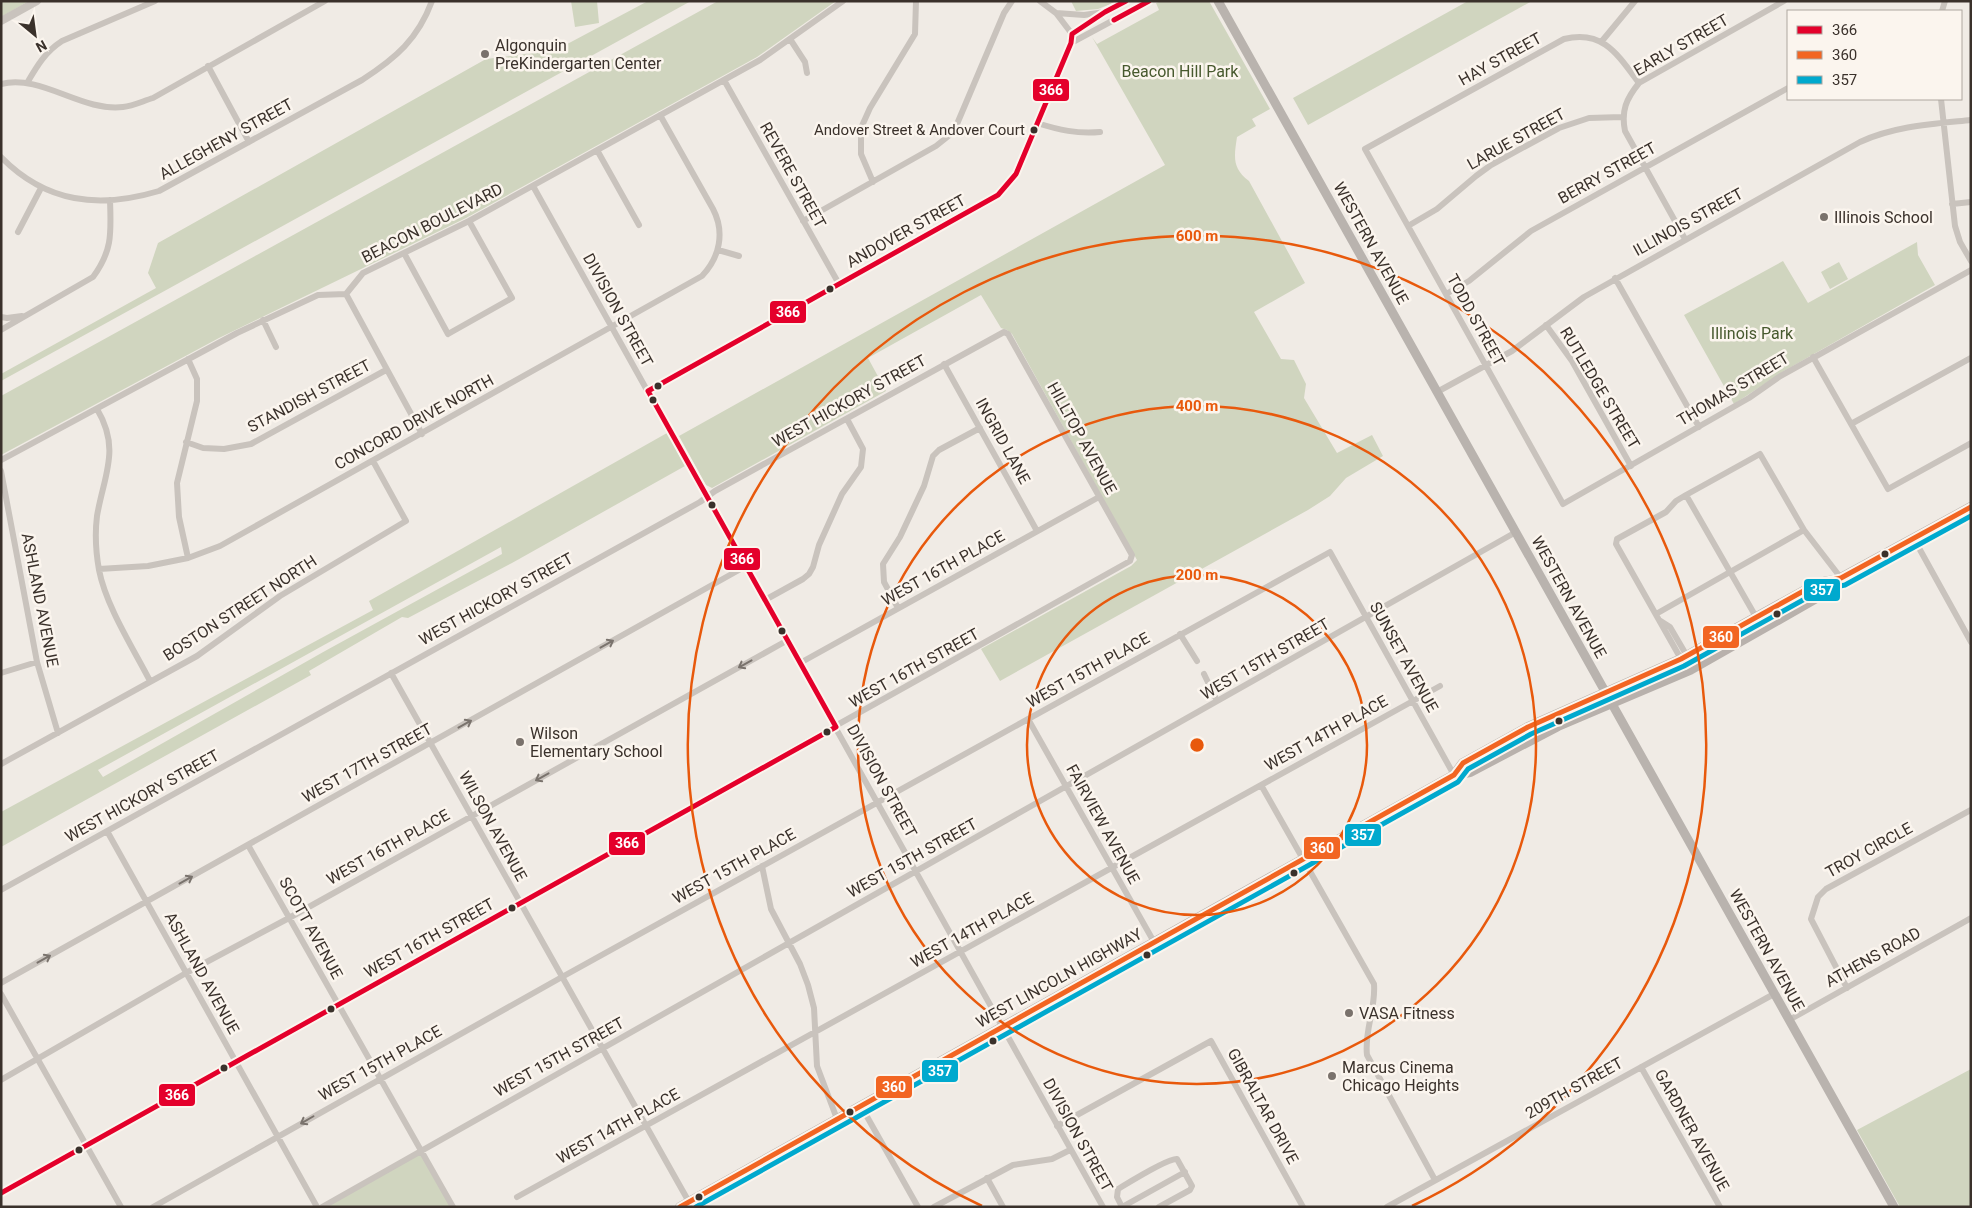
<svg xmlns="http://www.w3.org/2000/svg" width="1972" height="1208" font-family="Roboto,sans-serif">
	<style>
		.green { fill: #d0d5bf; fill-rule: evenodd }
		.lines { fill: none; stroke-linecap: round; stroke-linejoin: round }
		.minor { stroke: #c9c3bd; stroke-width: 6 }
		.tertiary { stroke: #c9c3bd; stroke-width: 8 }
		.secondary { stroke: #b9b3ae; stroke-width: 9 }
		.primary { stroke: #b8b1ac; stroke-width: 10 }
		.bus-1-casing { stroke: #fbf5ee; stroke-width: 9 }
		.bus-2-casing { stroke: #fbf5ee; stroke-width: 9 }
		.bus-3-casing { stroke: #fbf5ee; stroke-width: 9 }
		.bus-1 { stroke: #e4002b; stroke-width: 5 }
		.bus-2 { stroke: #f26522; stroke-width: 5 }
		.bus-3 { stroke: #00a9ce; stroke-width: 5 }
		.oneway { stroke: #7a736d }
		.ring { fill: none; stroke: #e8590c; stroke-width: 2.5 }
		.poi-dot { fill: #7a726c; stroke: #fbf5ee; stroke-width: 2 }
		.bus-dot { fill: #3a312b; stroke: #fbf5ee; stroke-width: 2 }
		.labels { text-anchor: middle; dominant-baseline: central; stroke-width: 5; stroke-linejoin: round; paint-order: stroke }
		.bus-label { font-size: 15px; fill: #3a312b; stroke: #fbf5ee; text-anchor: end }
		.poi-label { font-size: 16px; fill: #3a312b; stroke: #fbf5ee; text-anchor: start }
		.street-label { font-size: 16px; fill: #3a312b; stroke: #fbf5ee }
		.park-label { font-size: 16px; fill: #47592e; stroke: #fbf5ee }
		.centre { fill: #e8590c; stroke: #fbf5ee; stroke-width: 2.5 }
		.ring-label { font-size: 15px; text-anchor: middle; font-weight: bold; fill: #e8590c; stroke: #fbf5ee; stroke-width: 5; stroke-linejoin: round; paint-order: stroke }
		.line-badge { stroke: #fbf5ee; stroke-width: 2 }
		.badge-label { font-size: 14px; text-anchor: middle; font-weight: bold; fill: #fff }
	</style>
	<rect width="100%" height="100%" fill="#f0ebe5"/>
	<path class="green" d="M1,1H29L1,17Z
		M571,1H597L599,23L575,27Z
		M648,1H691L1,381V374L156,288L148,273L158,243L486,59L556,50Z
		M718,1H836L757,57L466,218L219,338L1,455V396Z
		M1071,1H1118L1098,9L1076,11Z
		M1161,1H1209L1270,109L1252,119L1256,126L1237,137C1234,157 1232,168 1249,181L1305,283L1254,312L1281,359L1294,360L1306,384L1304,398L1337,453L1372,435L1383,456L1346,478L1330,496L1308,510L1000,681L981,649L1131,566L1137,560L1012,334L1007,330L1001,328L981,295L868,358L886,391L712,488L706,485L679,436L1165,165L1092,37L1097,44L1159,10L1156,3Z
		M1468,1H1532L1308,125L1293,98Z
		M1917,242L1918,255L1935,285L1784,371L1734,404L1684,315L1783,261L1808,303Z
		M1839,262L1848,279L1830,289L1821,272Z
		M667,433L685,466L512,563L408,618L402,617L309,671L311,675L1,847V812L373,610L369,601ZM501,547L502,554L325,651L103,777L98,770Z
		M1971,1069V1207H1900L1857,1130Z
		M421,1151L453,1207H322Z"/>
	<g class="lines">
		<path class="minor" d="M1040,1L1056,13L1084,15L1105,12
			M1942,11L1945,1
			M1072,34L1105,12L1126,1
			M790,39L805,62L807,73
			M1602,41L1635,1
			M1071,43L1149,1
			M208,66L249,142
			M724,80L839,284
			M27,83C37,66 45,52 62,41L155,1
			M1639,83C1618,55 1603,29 1564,39L1365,149L1563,504L1749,398L1779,377L1971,270
			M1,84C42,74 81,112 123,107C133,106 143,101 153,98L325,1
			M1941,99L1955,226L1960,242L1971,261
			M1037,123C1059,130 1077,134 1100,132
			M597,150L639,225
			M1,157C46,203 99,209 159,191L362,80C396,58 418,39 432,1
			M873,182L861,154V128L870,108L915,34L916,1
			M533,186L1103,1207
			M1952,204L1971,202
			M803,221L936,146L951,134L957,124L1004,13L1012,1
			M1408,226L1437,209L1476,176L1491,165L1559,128L1589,118L1622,117
			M18,232L41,188
			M1685,239L1625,131C1621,111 1626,99 1639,83L1784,1
			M718,250L739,256
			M404,253L448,334L512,298L469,221
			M1615,278L1699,427
			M346,294L422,434
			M1446,294L1469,281L1531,231L1788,88
			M1,317L7,318L22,316
			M263,320L276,347
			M1546,325L1572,361L1631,466
			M1,330L93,277C113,250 111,232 110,200
			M1813,357L1888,489L1971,443
			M188,359L197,379V401L177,483L179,517L188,558
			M944,364L1037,531
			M648,391L998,195L1016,174L1071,43L1072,34L1056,13
			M1437,392L1512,351L1584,297L1860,142C1895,126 1932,124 1971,120
			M97,409C121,449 104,475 97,516C95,532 96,553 99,570C106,606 133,648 150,681
			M1851,424L1971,358
			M186,442L203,448L224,449L251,444L386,370
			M1,460L237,333L318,295L346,294L363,273L469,221L760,60L843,1
			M1,471L37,662L58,733
			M1686,495L1756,617
			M1914,539L1971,642
			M99,569L148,566L188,558L220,546L702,276C720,257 725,232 713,209L660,115
			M765,600L803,579L809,574L813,567L819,545L842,494L861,467L863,449L847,419
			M898,608L884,582L883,564L900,537L924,486L933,456L939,450L980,428
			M1656,614L1804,530
			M1659,620L1670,627L1687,656
			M1180,634L1197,661
			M1681,659L1616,544L1617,539L1666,512L1676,501L1686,495L1760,454L1804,530L1841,578
			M800,663L1099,497
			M1,673L37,662
			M391,673L689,1202
			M1204,674L1217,701
			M1028,719L1154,942
			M1,764L197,656L280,596L406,521L373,461
			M1261,785L1374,984C1376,1009 1364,1031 1367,1055L1435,1180
			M107,831L317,1207
			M248,845L453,1207
			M762,866L771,909L800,964L808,985L814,1008L817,1066L837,1119
			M1,890L700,502L715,491L1004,332L1008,334L1132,555L1130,561L1,1193
			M1,983L746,566
			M1847,988L1811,919L1818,897L1826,889L1971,810
			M1,994L121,1207
			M1789,1020L1971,918
			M1641,1067L1720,1207
			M1,1080L186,973L289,918L788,640
			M861,1106L918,1207
			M1057,1126L1211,1041L1303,1207
			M987,1178L1003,1207
			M517,1197L1440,686
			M153,1207L562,977L1330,552L1454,775
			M322,1207L1516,532
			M934,1207L1013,1165L1052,1159L1070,1150
			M1122,1207L1117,1197L1118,1189C1128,1183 1168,1158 1177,1159L1192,1186L1190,1190L1159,1207
			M1122,1207L1185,1172
			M1387,1207L1774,994"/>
		<path class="tertiary" d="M1,21L37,1"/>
		<path class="secondary" d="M1218,1L1894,1207"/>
		<path class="primary" d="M1454,775L1463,763L1528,727L1681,659L1818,583L1840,579
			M680,1207L1454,775L1470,772L1558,726L1690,670L1820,596L1841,578L1971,507"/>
		<defs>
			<path id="bus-1" d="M1114,20L1149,1
				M648,391L998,195L1016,174L1071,43L1072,34L1105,12L1126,1
				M648,391L836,727
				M1,1193L836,727"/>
			<path id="bus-2" d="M680,1207L1454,775L1463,763L1528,727L1681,659L1818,583L1841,578L1971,507"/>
			<path id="bus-3" d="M696,1207L1458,782L1468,769L1531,734L1684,666L1821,590L1845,585L1971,516"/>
		</defs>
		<use href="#bus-1" class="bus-1-casing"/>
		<use href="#bus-2" class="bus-2-casing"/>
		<use href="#bus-3" class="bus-3-casing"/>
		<use href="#bus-1" class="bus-1"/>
		<use href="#bus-2" class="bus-2"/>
		<use href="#bus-3" class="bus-3"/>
	</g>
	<defs><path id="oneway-shaft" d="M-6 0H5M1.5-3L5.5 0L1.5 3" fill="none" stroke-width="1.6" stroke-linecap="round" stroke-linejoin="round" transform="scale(1.25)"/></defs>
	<g class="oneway">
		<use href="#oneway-shaft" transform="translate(607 644) rotate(-29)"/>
		<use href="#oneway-shaft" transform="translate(745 664) rotate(151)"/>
		<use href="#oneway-shaft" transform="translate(465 724) rotate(-29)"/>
		<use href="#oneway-shaft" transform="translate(542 777) rotate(151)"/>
		<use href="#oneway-shaft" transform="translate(186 880) rotate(-29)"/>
		<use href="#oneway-shaft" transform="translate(44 959) rotate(-29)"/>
		<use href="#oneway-shaft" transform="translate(307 1120) rotate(150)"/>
	</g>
	<g class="ring">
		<circle cx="1197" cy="745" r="170"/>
		<circle cx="1197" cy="745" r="339"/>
		<path d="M982 1206A509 509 0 1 1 1412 1206"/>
	</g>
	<g class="poi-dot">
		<circle cx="485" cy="54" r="5"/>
		<circle cx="1824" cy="217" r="5"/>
		<circle cx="520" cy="742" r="5"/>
		<circle cx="1349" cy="1013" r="5"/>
		<circle cx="1332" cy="1076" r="5"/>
	</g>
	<g class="bus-dot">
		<circle cx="1034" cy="130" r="4.5"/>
		<circle cx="830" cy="289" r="4.5"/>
		<circle cx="658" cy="386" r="4.5"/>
		<circle cx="653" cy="400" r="4.5"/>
		<circle cx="712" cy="505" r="4.5"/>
		<circle cx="1885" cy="554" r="4.5"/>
		<circle cx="1777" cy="614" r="4.5"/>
		<circle cx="782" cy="631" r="4.5"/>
		<circle cx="1559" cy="721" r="4.5"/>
		<circle cx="827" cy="732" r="4.5"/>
		<circle cx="1294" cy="873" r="4.5"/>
		<circle cx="512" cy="908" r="4.5"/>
		<circle cx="1147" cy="955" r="4.5"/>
		<circle cx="331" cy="1009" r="4.5"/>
		<circle cx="993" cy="1041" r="4.5"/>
		<circle cx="224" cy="1068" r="4.5"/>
		<circle cx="850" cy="1112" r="4.5"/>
		<circle cx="79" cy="1150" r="4.5"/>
		<circle cx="699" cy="1197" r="4.5"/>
	</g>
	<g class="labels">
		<g class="bus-label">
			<text x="1025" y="130">Andover Street &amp; Andover Court</text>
		</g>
		<g class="poi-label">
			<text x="495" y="45">Algonquin<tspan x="495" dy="18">PreKindergarten Center</tspan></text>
			<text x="1834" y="217">Illinois School</text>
			<text x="530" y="733">Wilson<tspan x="530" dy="18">Elementary School</tspan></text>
			<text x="1359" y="1013">VASA Fitness</text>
			<text x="1342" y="1067">Marcus Cinema<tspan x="1342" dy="18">Chicago Heights</tspan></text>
		</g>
		<g class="street-label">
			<text transform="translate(1681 45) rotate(-30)">EARLY STREET</text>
			<text transform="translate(1500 59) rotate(-29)">HAY STREET</text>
			<text transform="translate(226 139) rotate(-29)">ALLEGHENY STREET</text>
			<text transform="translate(1516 139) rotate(-29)">LARUE STREET</text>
			<text transform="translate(1607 173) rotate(-29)">BERRY STREET</text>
			<text transform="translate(793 175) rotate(61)">REVERE STREET</text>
			<text transform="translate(1688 222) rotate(-29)">ILLINOIS STREET</text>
			<text transform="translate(432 223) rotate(-27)">BEACON BOULEVARD</text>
			<text transform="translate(906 231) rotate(-29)">ANDOVER STREET</text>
			<text transform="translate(1371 243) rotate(61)">WESTERN AVENUE</text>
			<text transform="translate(618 310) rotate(61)">DIVISION STREET</text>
			<text transform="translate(1476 320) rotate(61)">TODD STREET</text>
			<text transform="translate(1600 388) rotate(59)">RUTLEDGE STREET</text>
			<text transform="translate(1733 389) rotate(-31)">THOMAS STREET</text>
			<text transform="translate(309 396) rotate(-28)">STANDISH STREET</text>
			<text transform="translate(849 401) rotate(-29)">WEST HICKORY STREET</text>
			<text transform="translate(414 422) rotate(-29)">CONCORD DRIVE NORTH</text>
			<text transform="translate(1082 438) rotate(61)">HILLTOP AVENUE</text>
			<text transform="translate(1003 441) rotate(61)">INGRID LANE</text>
			<text transform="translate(943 568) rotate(-29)">WEST 16TH PLACE</text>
			<text transform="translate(1569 597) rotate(61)">WESTERN AVENUE</text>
			<text transform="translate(496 599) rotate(-29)">WEST HICKORY STREET</text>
			<text transform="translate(40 600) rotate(79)">ASHLAND AVENUE</text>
			<text transform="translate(240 608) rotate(-33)">BOSTON STREET NORTH</text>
			<text transform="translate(1404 657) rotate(61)">SUNSET AVENUE</text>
			<text transform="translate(1265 659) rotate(-30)">WEST 15TH STREET</text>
			<text transform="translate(914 668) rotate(-29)">WEST 16TH STREET</text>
			<text transform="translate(1088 670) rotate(-29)">WEST 15TH PLACE</text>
			<text transform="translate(1326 733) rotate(-29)">WEST 14TH PLACE</text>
			<text transform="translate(367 763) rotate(-29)">WEST 17TH STREET</text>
			<text transform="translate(882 781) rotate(61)">DIVISION STREET</text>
			<text transform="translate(142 796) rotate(-29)">WEST HICKORY STREET</text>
			<text transform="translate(1103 824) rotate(61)">FAIRVIEW AVENUE</text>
			<text transform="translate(493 826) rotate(61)">WILSON AVENUE</text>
			<text transform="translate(388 847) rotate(-29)">WEST 16TH PLACE</text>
			<text transform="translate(1869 850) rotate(-29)">TROY CIRCLE</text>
			<text transform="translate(912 858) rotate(-29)">WEST 15TH STREET</text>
			<text transform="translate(734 866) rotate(-29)">WEST 15TH PLACE</text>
			<text transform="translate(311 928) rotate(61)">SCOTT AVENUE</text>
			<text transform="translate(972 930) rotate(-29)">WEST 14TH PLACE</text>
			<text transform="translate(429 938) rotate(-29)">WEST 16TH STREET</text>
			<text transform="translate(1767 950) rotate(61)">WESTERN AVENUE</text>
			<text transform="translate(1873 957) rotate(-29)">ATHENS ROAD</text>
			<text transform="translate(202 973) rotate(61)">ASHLAND AVENUE</text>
			<text transform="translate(1059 978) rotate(-29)">WEST LINCOLN HIGHWAY</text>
			<text transform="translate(559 1057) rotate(-29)">WEST 15TH STREET</text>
			<text transform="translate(380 1063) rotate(-29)">WEST 15TH PLACE</text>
			<text transform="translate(1574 1088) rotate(-29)">209TH STREET</text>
			<text transform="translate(1263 1106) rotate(61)">GIBRALTAR DRIVE</text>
			<text transform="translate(618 1126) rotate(-29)">WEST 14TH PLACE</text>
			<text transform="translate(1692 1130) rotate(61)">GARDNER AVENUE</text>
			<text transform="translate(1078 1135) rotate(61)">DIVISION STREET</text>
		</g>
		<g class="park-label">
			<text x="1180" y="71">Beacon Hill Park</text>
			<text x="1752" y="333">Illinois Park</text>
		</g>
	</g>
	<circle cx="1197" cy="745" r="8" class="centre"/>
	<g class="ring-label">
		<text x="1197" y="241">600 m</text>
		<text x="1197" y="411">400 m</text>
		<text x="1197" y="580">200 m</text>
	</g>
	<g class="line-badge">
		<rect x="1032" y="78" width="38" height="24" rx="5" fill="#e4002b"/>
		<rect x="769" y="300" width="38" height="24" rx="5" fill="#e4002b"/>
		<rect x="723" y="547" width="38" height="24" rx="5" fill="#e4002b"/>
		<rect x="1803" y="578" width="38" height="24" rx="5" fill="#00a9ce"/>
		<rect x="1702" y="625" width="38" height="24" rx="5" fill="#f26522"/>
		<rect x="1344" y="823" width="38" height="24" rx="5" fill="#00a9ce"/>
		<rect x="608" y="831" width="38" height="25" rx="5" fill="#e4002b"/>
		<rect x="1303" y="836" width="38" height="24" rx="5" fill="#f26522"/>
		<rect x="921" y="1059" width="38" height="24" rx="5" fill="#00a9ce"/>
		<rect x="875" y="1075" width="38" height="24" rx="5" fill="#f26522"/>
		<rect x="158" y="1083" width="38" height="24" rx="5" fill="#e4002b"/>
	</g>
	<g class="badge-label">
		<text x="1051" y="95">366</text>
		<text x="788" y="317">366</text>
		<text x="742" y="564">366</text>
		<text x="1822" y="595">357</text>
		<text x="1721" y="642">360</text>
		<text x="1363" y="840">357</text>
		<text x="627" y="848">366</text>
		<text x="1322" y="853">360</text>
		<text x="940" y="1076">357</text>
		<text x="894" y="1092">360</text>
		<text x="177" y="1100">366</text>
	</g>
	<rect width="1972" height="1208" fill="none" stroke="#3a312b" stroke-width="5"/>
	<rect x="1787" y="10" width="175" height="90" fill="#fbf5ee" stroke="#aea7a0"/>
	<rect x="1797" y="26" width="25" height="8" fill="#e4002b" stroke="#aea7a0"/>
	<text x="1832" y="35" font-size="15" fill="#3a312b">366</text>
	<rect x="1797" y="51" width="25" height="8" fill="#f26522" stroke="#aea7a0"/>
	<text x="1832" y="60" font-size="15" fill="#3a312b">360</text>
	<rect x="1797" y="76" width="25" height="8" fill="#00a9ce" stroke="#aea7a0"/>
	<text x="1832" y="85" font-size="15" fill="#3a312b">357</text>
	<g transform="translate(35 35) rotate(151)" stroke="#fbf5ee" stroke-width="4" paint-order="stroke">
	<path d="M0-4L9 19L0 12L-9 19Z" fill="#3a312b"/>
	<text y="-8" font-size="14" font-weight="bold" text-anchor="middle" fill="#3a312b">N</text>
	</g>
</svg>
